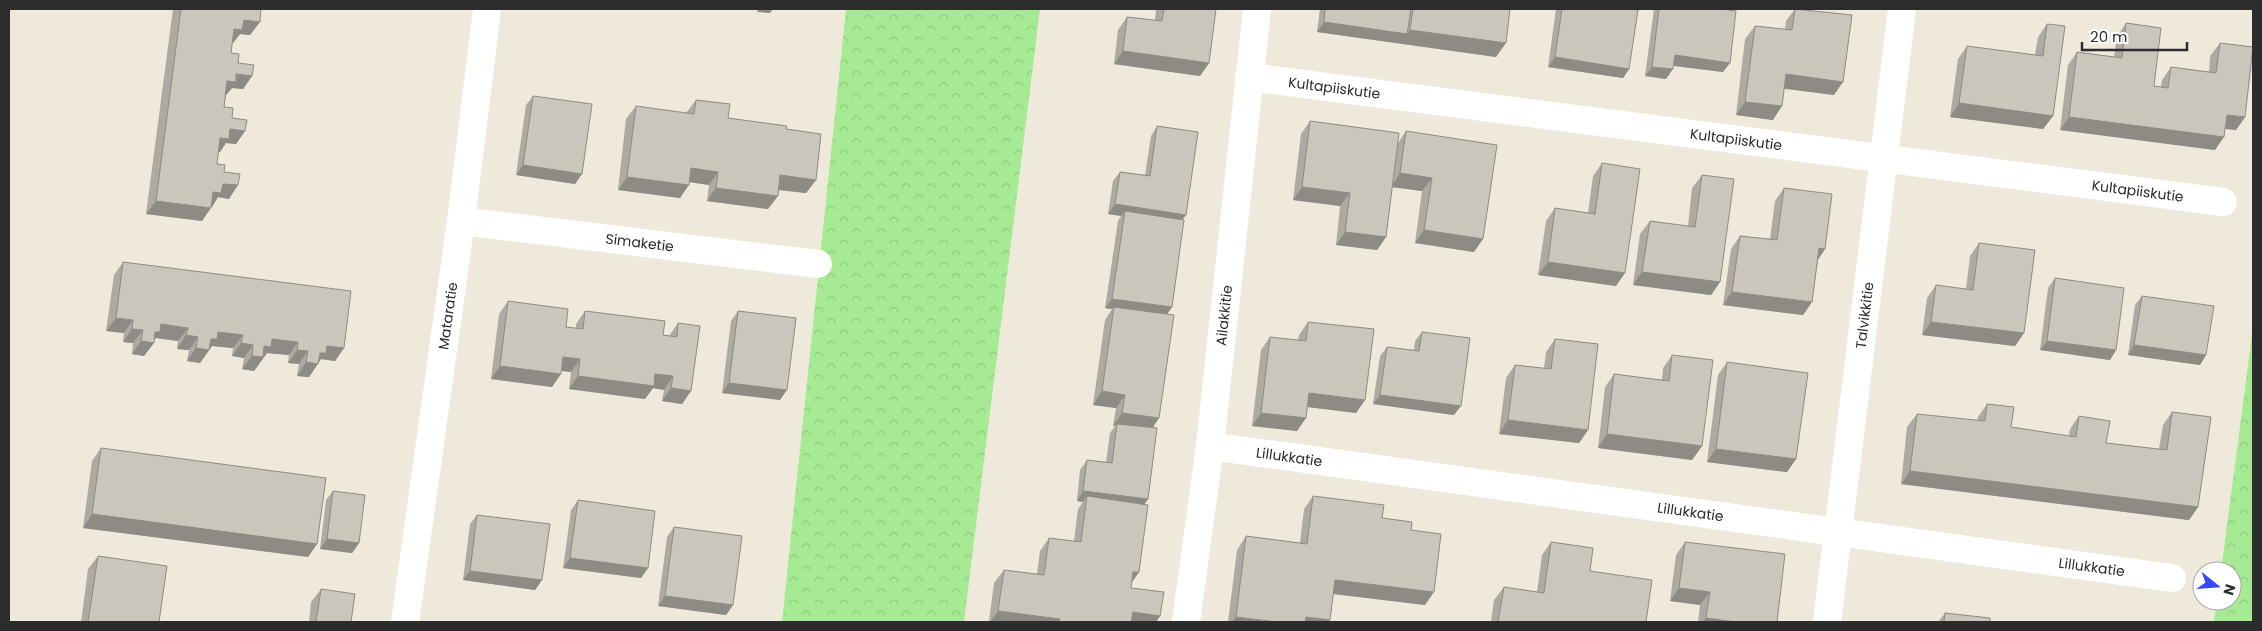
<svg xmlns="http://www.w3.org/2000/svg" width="2262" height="631" font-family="Poppins,sans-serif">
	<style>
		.forest { fill: url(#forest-crowns) }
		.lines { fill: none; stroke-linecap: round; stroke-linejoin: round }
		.street { stroke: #fff; stroke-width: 28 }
		.wall { fill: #aeaaa2 }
		.shaded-wall { fill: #8d8b84 }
		.building { fill: #cac6bc; stroke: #8d8b84 }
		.labels { text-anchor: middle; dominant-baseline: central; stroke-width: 4.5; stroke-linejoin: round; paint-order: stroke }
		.street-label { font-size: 14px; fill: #2c2c2c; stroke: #fff }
	</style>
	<defs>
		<pattern id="forest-crowns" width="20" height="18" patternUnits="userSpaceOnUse" patternTransform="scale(1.25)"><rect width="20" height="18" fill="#a6eb93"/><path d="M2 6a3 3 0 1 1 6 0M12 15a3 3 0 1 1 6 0" fill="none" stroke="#8fca7f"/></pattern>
	</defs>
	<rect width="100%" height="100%" fill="#efe9dc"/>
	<path class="forest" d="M846,9H1040L964,622H782Z
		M2253,327V622H2214L2217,601H2232V571H2221Z"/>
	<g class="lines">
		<g class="street">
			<path id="s1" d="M1249,77L2223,202"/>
			<path id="s2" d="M461,221L818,264"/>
			<path id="s3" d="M1210,446L2172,578"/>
			<path id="s4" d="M405,622L461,221L487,9"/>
			<path id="s5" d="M1186,622L1210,446L1257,9"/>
			<path id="s6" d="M1827,622L1902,9"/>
		</g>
	</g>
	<path class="wall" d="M173,9H258L250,35L240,34L233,43H232L231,53L238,63L252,76L243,89L232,88L226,95L224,107L232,118L245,131L236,144L226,143L220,152H218L217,164L224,172L229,199L218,197L212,207L211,206L202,221L146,214Z
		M1156,9H1216L1209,63L1200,76L1114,64L1118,30L1127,17L1155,20Z
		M1320,9H1510L1496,57L1317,32Z
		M1556,9H1628L1629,69L1623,78L1548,67Z
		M1654,9H1722L1723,72L1673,66L1666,79L1645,76Z
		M1795,9L1834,95L1784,88L1773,120L1736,115L1745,39L1755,26L1785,29L1786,21Z
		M2126,23L2154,86L2161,87L2162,80L2171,67L2209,72L2210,56L2220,43L2245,117L2236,130L2225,129L2215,150L2060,130L2068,65L2077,52L2114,57L2117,37Z
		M2047,24L2053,116L2043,129L1950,117L1958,59L1967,46L2035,55L2038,37Z
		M533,96L575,184L516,175L526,105Z
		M696,100L728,118L786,129L816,180L806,193L778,190L768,209L707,201L709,185L690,182L680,198L618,190L626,119L636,106L686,113Z
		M1310,121L1398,143L1406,131L1474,252L1415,243L1422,191L1392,187L1386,237L1377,250L1336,245L1340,206L1293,200L1301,134Z
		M1157,126L1186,215L1182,220L1172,307L1167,314L1144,504L1139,572L1132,582L1131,588L1160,616L1156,622H989L994,583L1004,570L1037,574L1040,551L1049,538L1074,541L1078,509L1083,502L1077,501L1080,470L1087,460L1106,462L1110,433L1115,426H1113L1116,408L1093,405L1105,320L1112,309L1105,308L1118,221L1121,216L1108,214L1113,181L1120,172L1145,175L1151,136Z
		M1602,163L1616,286L1538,275L1546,221L1555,208L1588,213L1593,176Z
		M1702,175L1720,282L1711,295L1633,285L1640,234L1650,221L1688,226L1692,188Z
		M1784,188L1825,249L1818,260L1812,302L1803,315L1723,305L1731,249L1740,236L1770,239L1775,201Z
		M1979,243L2024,333L2015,346L1922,335L1927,298L1936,285L1966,289L1970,256Z
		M123,262L344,348L335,361L321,359L309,377L297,376L299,364L288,363L289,355L267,353L254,371L242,369L244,358L232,356L233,348L212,346L200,363L187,361L189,350L177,349L178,341L156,338L144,356L132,354L133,343L123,342L124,333L106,331L114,275Z
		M2055,278L2116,350L2110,360L2040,350L2048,288Z
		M2142,296L2206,355L2200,365L2128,355L2135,305Z
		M508,301L566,327L576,328V324L585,311L663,335L669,336L678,323L691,391L682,404L662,401L664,390L653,388L645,399L569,389L571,372L561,371L552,387L491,379L499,314Z
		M738,311L780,400L722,393L731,321Z
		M1308,322L1365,400L1356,413L1307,407L1297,431L1252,426L1261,350L1270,337L1298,340L1299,335Z
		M1422,332L1454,415L1373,404L1380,356L1387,347L1414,350L1415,341Z
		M1555,339L1588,430L1579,443L1499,434L1506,378L1515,365L1544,368L1546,352Z
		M1672,355L1702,446L1692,460L1598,448L1605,387L1614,374L1662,380L1663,368Z
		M1727,362L1796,459L1787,472L1707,462L1718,375Z
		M1987,404L2011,427L2069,436L2070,429L2079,416L2106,443L2159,449L2163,425L2172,412L2198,507L2189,520L1901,484L1907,427L1917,414L1977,421L1978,417Z
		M101,448L317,544L308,557L83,528L92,461Z
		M333,491L359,543L352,553L320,549L326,500Z
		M1313,496L1382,518L1411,530L1425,605L1333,594L1328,622H1228L1237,550L1246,536L1300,543L1304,509Z
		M578,500L648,568L641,578L563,568L571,510Z
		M477,515L542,580L535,590L463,580L470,524Z
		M674,527L733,605L726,615L658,606L667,537Z
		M1551,542L1590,571L1646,622H1491L1494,600L1504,587L1537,592L1542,555Z
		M1685,542L1777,622H1698L1700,605L1670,601L1676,555Z
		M98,556L159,622H81L88,569Z
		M321,589L351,622H309L311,602Z
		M1945,613L1990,622H1938Z"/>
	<path class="shaded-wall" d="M759,9H773L770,13L757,12Z
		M244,20L260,22L250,35L240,34L233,43L225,42L234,29Z
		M1324,22L1407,34L1410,30L1506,43L1496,57L1317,32Z
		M1123,51L1209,63L1200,76L1114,64Z
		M1675,55L1730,63L1723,72L1668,65Z
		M1555,57L1629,69L1623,78L1548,67Z
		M1652,67L1673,69L1666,79L1645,76Z
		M236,74L252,76L243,89L232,88L226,95L218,94L227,81Z
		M1786,74L1843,82L1834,95L1777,88Z
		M1745,102L1782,106L1773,120L1736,115Z
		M1959,103L2053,116L2043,129L1950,117Z
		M2227,115L2245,117L2236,130L2218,128Z
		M2069,117L2224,137L2215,150L2060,130Z
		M230,129L245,131L236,144L226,143L220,152L211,151L220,138Z
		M523,165L582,174L575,184L516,175Z
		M691,168L718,172L709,185L682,181Z
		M1400,173L1432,178L1422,191L1391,187Z
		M780,175L816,180L806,193L771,189Z
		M627,177L689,185L680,198L618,190Z
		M223,184L238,185L229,199L218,197L212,207L204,206L213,192Z
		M1302,187L1350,193L1340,206L1293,200Z
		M716,188L778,196L768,209L707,201Z
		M156,201L211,208L202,221L146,214Z
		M1115,204L1186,215L1179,224L1125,211L1121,216L1108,214Z
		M1424,230L1483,239L1474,252L1415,243Z
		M1345,232L1386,237L1377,250L1336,245Z
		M1819,248L1825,249L1816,262Z
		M1548,262L1625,273L1616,286L1538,275Z
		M1642,272L1720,282L1711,295L1633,285Z
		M1732,292L1812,302L1803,315L1723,305Z
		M1112,299L1172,307L1165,317L1114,307L1112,309L1105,308Z
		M116,318L133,320L124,333L106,331Z
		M1931,322L2024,333L2015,346L1922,335Z
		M161,324L188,328L178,341L156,338L153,342L154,343L144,356L132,354L141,341Z
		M132,329L143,330L133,343L123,342Z
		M218,332L243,335L233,348L212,346L200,363L187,361L196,348Z
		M186,335L198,337L189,350L177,349Z
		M272,339L298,342L289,355L267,353L254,371L242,369L252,356Z
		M2047,341L2116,350L2110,360L2040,350Z
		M241,343L253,345L244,358L232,356Z
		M2134,345L2206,355L2200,365L2128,355Z
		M327,346L344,348L335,361L321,359L309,377L297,376L306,362Z
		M297,350L308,351L299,364L288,363Z
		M563,357L580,359L571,372L554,370Z
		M500,366L561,374L552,387L491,379Z
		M655,374L673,376L664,390L653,388L645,399L569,389L578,376Z
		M729,383L787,390L780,400L722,393Z
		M671,388L691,391L682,404L662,401Z
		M1102,391L1125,395L1116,408L1093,405Z
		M1309,393L1365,400L1356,413L1300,406Z
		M1380,395L1461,406L1454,415L1373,404Z
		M1122,413L1159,418L1150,432L1117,424L1114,426H1113Z
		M1261,413L1306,418L1297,431L1252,426Z
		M1508,420L1588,430L1579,443L1499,434Z
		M1607,434L1702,446L1692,460L1598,448Z
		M1716,449L1796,459L1787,472L1707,462Z
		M1910,471L2198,507L2189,520L1901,484Z
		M1083,491L1148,499L1142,508L1087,496L1083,502L1077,501Z
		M92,514L317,544L308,557L83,528Z
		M327,539L359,543L352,553L320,549Z
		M570,558L648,568L641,578L563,568Z
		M470,571L542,580L535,590L463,580Z
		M1133,572H1139L1130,585Z
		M1335,580L1434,592L1425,605L1326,593Z
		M1679,588L1710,592L1700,605L1670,601Z
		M665,596L733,605L726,615L658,606Z
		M998,611L1060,619L1058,622H990Z
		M1133,612L1160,616L1156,622H1126Z
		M1236,617L1277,622H1232Z
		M1306,617L1330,620L1328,622H1302Z
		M1706,618L1737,622H1703Z"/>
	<path class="building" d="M181,9H261L260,22L244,20L242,30L234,29L231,53L239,54L238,63L254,65L252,76L236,74V82L227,81L224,107L233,108L232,118L247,120L245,131L230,129L229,139L220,138L217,164L225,165L224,172L240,174L238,185L223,184L221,193L213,192L211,208L156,201Z
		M1164,9H1216L1209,63L1123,51L1127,17L1162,21Z
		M1325,9H1411L1407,34L1324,22Z
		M1413,9H1510L1506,43L1410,30Z
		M1562,9H1628L1638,10L1629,69L1555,57Z
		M1659,9H1722L1736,11L1730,63L1675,55L1673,69L1652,67Z
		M1795,9L1852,15L1843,82L1786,74L1782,106L1745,102L1755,26L1792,30Z
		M2126,23L2161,28L2154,86L2168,88L2171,67L2216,73L2220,43L2253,47L2245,117L2227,115L2224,137L2069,117L2077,52L2122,58Z
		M2047,24L2065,26L2053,116L1959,103L1967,46L2043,56Z
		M533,96L592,104L582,174L523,165Z
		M696,100L730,104L728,118L787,126L786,129L821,134L816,180L780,175L778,196L716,188L718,172L691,168L689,185L627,177L636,106L694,114Z
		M1310,121L1399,133L1386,237L1345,232L1350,193L1302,187Z
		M1157,126L1198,132L1186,215L1115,204L1120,172L1150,176Z
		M1406,131L1497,145L1483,239L1424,230L1432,178L1400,173Z
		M1602,163L1640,169L1625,273L1548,262L1555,208L1595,214Z
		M1702,175L1734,179L1720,282L1642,272L1650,221L1695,227Z
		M1784,188L1832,194L1825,249L1819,248L1812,302L1732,292L1740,236L1777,240Z
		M1125,211L1184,220L1172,307L1112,299Z
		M1979,243L2035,250L2024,333L1931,322L1936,285L1973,290Z
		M123,262L351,291L344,348L327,346L326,353H320L318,364L306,362L308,351L297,350L298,342L272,339L271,347L264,346L263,357L252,356L253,345L241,343L243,335L218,332L217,339H211L209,350L196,348L198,337L186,335L188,328L161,324L160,332H155L154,343L141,341L143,330L132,329L133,320L116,318Z
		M2055,278L2124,288L2116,350L2047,341Z
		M2142,296L2214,306L2206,355L2134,345Z
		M508,301L568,309L566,327L583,329L585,311L665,321L663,335L677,337L678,323L700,326L691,391L671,388L673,376L655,374L654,386L578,376L580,359L563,357L561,374L500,366Z
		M1114,307L1174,315L1159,418L1122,413L1125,395L1102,391Z
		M738,311L796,318L787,390L729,383Z
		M1308,322L1374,329L1365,400L1309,393L1306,418L1261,413L1270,337L1306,341Z
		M1422,332L1470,338L1461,406L1380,395L1387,347L1419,351Z
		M1555,339L1598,344L1588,430L1508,420L1515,365L1551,369Z
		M1672,355L1713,360L1702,446L1607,434L1614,374L1669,381Z
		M1727,362L1808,373L1796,459L1716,449Z
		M1987,404L2014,407L2011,427L2076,437L2079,416L2110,421L2106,443L2167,450L2172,412L2211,417L2198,507L1910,471L1917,414L1985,421Z
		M1117,424L1157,428L1148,499L1083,491L1087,460L1112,463Z
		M101,448L326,478L317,544L92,514Z
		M333,491L365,495L359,543L327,539Z
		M1087,496L1148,505L1139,572H1133L1131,588L1164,592L1160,616L1133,612L1131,622H1059L1060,619L998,611L1004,570L1044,575L1049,538L1081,542Z
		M1313,496L1384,505L1382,518L1412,522L1411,530L1441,534L1434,592L1335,580L1330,620L1306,617L1305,622H1277L1236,617L1246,536L1307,544Z
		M578,500L655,511L648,568L570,558Z
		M477,515L550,524L542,580L470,571Z
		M674,527L742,536L733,605L665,596Z
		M1551,542L1593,548L1590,571L1652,580L1646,622H1498L1504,587L1544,593Z
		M1685,542L1785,554L1777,622H1737L1706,618L1710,592L1679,588Z
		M98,556L167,566L159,622H88Z
		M321,589L355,594L351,622H316Z
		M1945,613L1990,618V622H1944Z"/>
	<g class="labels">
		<g class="street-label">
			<text stroke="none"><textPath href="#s1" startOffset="86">Kultapiiskutie</textPath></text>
			<text stroke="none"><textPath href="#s1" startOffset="491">Kultapiiskutie</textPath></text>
			<text stroke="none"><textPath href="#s1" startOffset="896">Kultapiiskutie</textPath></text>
			<text stroke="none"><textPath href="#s2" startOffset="180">Simaketie</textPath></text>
			<text stroke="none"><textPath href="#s6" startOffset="309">Talvikkitie</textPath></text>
			<text stroke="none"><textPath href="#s4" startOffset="309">Mataratie</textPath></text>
			<text stroke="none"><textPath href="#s5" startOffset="309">Ailakkitie</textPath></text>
			<text stroke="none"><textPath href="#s3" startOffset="80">Lillukkatie</textPath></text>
			<text stroke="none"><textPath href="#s3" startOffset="485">Lillukkatie</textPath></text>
			<text stroke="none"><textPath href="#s3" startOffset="890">Lillukkatie</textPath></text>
		</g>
	</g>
	<rect width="2262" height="631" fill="none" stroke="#2c2c2c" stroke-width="20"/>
	<g transform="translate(2217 586) rotate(107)"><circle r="24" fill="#ffffff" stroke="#ababab"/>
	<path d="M0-4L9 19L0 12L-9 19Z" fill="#3945ff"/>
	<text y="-8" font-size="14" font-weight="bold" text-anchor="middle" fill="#2c2c2c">N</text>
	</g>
	<path d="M2082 42v8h105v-8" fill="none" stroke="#2c2c2c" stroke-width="2.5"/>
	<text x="2090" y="42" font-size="15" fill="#2c2c2c" stroke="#ffffff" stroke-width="4" paint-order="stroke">20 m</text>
</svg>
